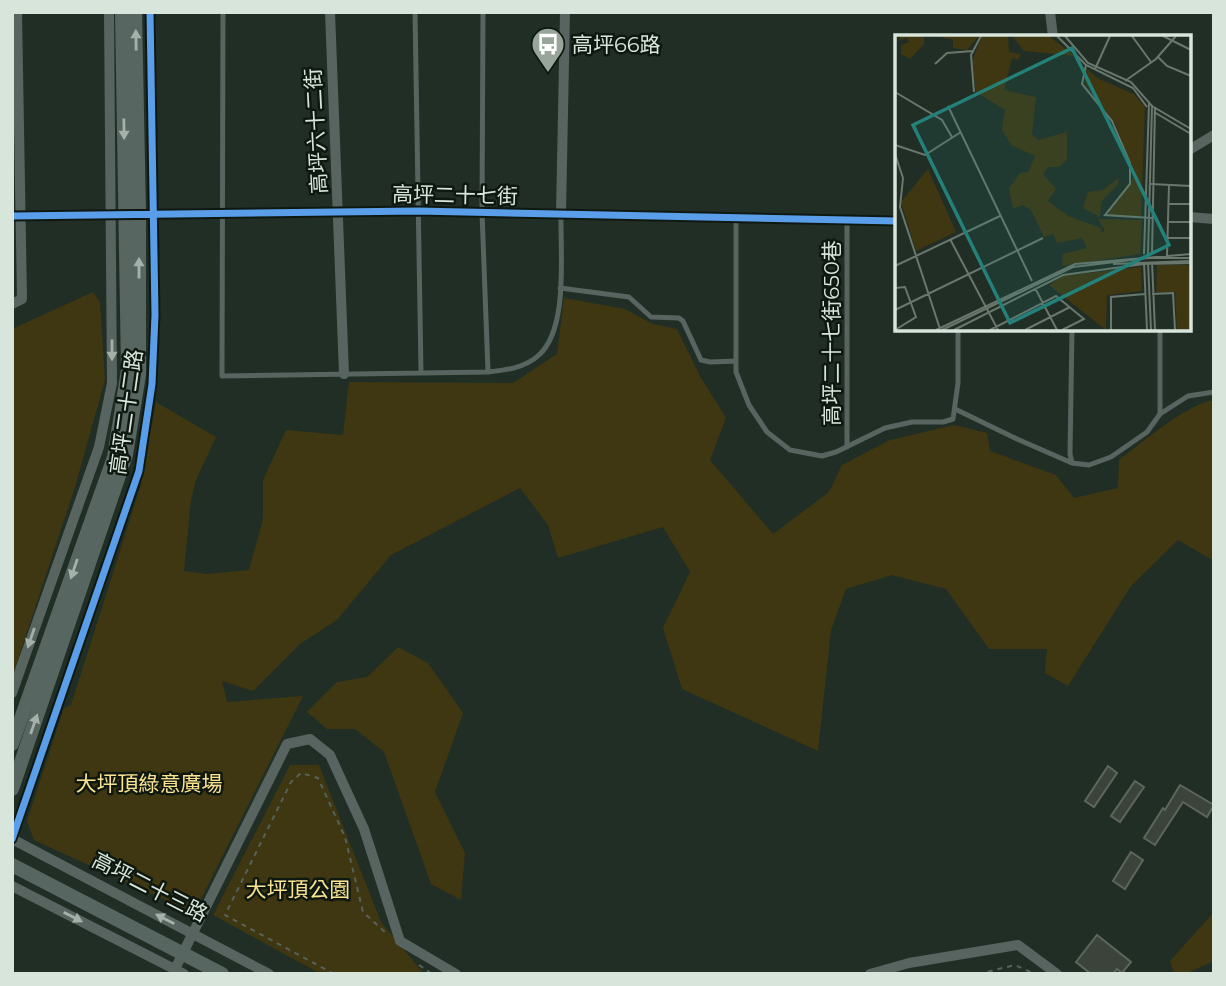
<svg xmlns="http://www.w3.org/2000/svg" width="1226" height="986" font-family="Montserrat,'Noto Sans TC',sans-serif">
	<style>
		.green { fill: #3e3711 }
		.building { fill: #3b433a; stroke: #5e665c; stroke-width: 2 }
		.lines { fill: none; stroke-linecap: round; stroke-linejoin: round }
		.path { stroke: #57625d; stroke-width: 2; stroke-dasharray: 5 5; stroke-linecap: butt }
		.lane { stroke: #576460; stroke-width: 5 }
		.street { stroke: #576460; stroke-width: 10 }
		.secondary { stroke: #576661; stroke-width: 14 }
		.cycleway-casing { stroke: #0e1810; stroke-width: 11 }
		.cycleway { stroke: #5a9eea; stroke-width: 7 }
		.oneway { fill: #a4b2aa }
		.oneway2 { fill: #a4b1a9 }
		.labels { text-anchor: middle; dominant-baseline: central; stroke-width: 5; stroke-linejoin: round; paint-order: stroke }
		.poi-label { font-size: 21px; fill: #d7e5da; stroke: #0e1810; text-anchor: start }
		.street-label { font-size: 21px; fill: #d7e5da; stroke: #0e1810 }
		.park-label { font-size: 21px; fill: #f9e391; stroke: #0e1810 }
		.inset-road { fill: none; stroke: #6a776d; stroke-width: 2 }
		.view { fill: #238179; fill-opacity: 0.15; stroke: #238179; stroke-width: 3.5 }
		.inset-edge { fill: none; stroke: #d7e5da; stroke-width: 3.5 }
	</style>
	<rect width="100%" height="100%" fill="#212e25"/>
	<path class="green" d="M93,292L100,302L105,380L75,487L12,678V329Z
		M564,298L625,309L653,324L677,329L700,376L726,418L710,460L773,534L829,492L842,465L890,440L954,425L987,433L990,451L1056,475L1074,498L1118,488L1119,460C1143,442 1185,405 1214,400V561L1178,540L1131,586L1068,686L1045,673L1047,649H989L946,589L892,575L846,589L831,630L818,751L682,689L663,628L690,572L663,527L558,558L548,525L520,488L391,555L337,620L300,644L253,691L222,681L227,702L303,696L194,913L34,840L27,821L64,708L71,705L140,488L156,402L216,437L196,480L191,500L184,571L207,574L249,570L263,519V480L286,430L343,435L349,382L513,383L557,354Z
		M398,647L428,663L463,713L435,792L465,853L461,900L431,884L384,752L355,729H327L307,712L337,682L367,677Z
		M290,765H319L381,922L424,974H321L213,915Z
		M1214,912V961L1185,974H1174L1170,961Z"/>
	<path class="building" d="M1108,766L1117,773L1094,807L1085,801Z
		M1135,781L1144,787L1120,822L1111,816Z
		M1180,785L1214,805L1207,817L1183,802L1155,845L1144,838L1163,808L1165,810Z
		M1131,852L1143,860L1125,889L1113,881Z
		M1097,935L1131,962L1122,973L1117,969L1113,974H1091L1076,962Z"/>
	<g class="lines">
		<path class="path" d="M419,965L432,974
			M334,974L225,915L291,782L301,773L318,778L345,837L363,912L387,934
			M978,974L1015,965L1035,974"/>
		<path class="lane" d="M223,12L222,376L488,372C506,370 525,368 539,355C569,328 560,251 561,213
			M415,12L421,372
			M483,12L482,212L488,372
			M736,218V372L749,405L767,432L790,450L822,456L836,452L885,428L912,422H943L953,419L958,383V329
			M560,288L629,297L651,317L679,318L683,321L701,360L710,362L736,361
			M1072,329L1070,454L1072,463
			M955,409L1017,439L1072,463L1089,465L1111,457L1147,432L1160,414V329
			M1160,414L1188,396L1214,392
			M847,447V220"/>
		<path class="street" d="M330,12L344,374
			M1050,12L1053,37
			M1189,150L1214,135
			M561,213L565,12
			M12,216L418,211L897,221
			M1189,217L1214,219
			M12,304L22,299L17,12
			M12,693L99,447L112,383L109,12
			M12,839L139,471L152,384L155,315L150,12
			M12,839L269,974
			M12,886L184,974
			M175,969L287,744L310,739L330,755L364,829L400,941L456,974
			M870,974L909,963L1018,945L1057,974"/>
		<path class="secondary" d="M12,744L114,457L128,370L122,12
			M12,789L126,455L139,375V213L135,12
			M12,865L222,974"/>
		<defs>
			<path id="cycleway" d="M12,216L418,211L897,221
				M12,839L139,471L152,384L155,315L150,12"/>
		</defs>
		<use href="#cycleway" class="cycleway-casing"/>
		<use href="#cycleway" class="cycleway"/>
	</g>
	<defs><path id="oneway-solid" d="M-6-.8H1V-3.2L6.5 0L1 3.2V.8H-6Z" transform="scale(1.75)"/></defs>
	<g class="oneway">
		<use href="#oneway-solid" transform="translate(136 40) rotate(-91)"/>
		<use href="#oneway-solid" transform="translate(124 129) rotate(89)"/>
		<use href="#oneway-solid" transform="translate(139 268) rotate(-90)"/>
		<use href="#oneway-solid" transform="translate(74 569) rotate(109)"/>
		<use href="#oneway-solid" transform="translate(34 724) rotate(-71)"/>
	</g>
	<g class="oneway2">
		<use href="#oneway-solid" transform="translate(112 350) rotate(90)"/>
		<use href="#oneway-solid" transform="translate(31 638) rotate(109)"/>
		<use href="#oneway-solid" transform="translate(73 917) rotate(27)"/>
		<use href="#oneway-solid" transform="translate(165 919) rotate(-153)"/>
	</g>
	<defs>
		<symbol id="bus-pin" viewBox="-11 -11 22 30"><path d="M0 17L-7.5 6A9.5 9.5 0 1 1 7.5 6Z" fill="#97a59b" stroke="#0e1810"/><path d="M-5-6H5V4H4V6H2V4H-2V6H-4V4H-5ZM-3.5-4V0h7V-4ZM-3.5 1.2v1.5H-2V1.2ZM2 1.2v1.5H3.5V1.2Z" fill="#fff"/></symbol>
	</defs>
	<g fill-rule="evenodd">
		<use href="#bus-pin" x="529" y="25" width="38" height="52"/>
	</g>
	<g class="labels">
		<g class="poi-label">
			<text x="572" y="44">高坪66路</text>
		</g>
		<g class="street-label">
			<text transform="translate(316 131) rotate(-93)">高坪六十二街</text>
			<text transform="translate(455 195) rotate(1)">高坪二十七街</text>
			<text transform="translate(831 333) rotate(-90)">高坪二十七街650巷</text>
			<text transform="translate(126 412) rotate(-82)">高坪二十二路</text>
			<text transform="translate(150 887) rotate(27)">高坪二十三路</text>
		</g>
		<g class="park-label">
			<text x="149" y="783">大坪頂綠意廣場</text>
			<text x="298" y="889">大坪頂公園</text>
		</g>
	</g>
	<g transform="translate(895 35)">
		<rect width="296" height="296" fill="#212e25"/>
		<path d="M6,1H29V9L15,24L6,19V10L14,7L12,3L3,6ZM42,1H84L72,15L58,13V5ZM87,1H113L114,17L126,19L123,25L117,23L109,55L141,62L137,99L143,105L172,97V124L164,132H153L148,139L161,154L153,166L173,181L206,193L207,198L210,196L203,184L247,185L245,219L167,231L168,219L192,213L187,203L162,208L158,199L149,202L136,175L128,170L118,174L114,153L125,138L133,137L140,121L116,110L107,95L110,75L81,57L77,26ZM117,1H154L180,21L129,16ZM191,33L202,43L239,59L250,72L246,182L215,181L213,176L239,141L221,90L190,48ZM33,134L61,197L21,216L6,167ZM224,143L223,149L206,167L205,182L188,173L193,157L208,155ZM262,230H296V295H282L280,257H261ZM246,232L247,256L212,260L211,295L154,250L168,241Z" fill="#3e3711"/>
		<path class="inset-road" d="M162,1L191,30L238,53L252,72M170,1L193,28L236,47L257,71L296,94M237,1L256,27M268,1L296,15M263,22L272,31L296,41M40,29L52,18L78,16M191,30L187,49L217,86L235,128V149L210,180L257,183M200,34L215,1M230,46L261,24L281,1M0,57L47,85L57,102M79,57L76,20L86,1M53,71L137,246M259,77L296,99M0,110L30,120L66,97M0,119L8,143L5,172L45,294M256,149L296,151M274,169H296M273,187H296M273,203H296M55,204L103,295M249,219L254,68M253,219L257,71M257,219L260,72M272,221L274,150M249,227L252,295M253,227L256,295M257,227L260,295M218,229L296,226M0,231L105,181M0,253L10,252L21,282L0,295M140,253L162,295M257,259L278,258L280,295M0,275L148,203M41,295L180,229L296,219M47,295L178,232L253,223H296M59,295L168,240L249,229L296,228M95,295L161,261L189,284L167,295M130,295L175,272M216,295V262L250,259"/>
		<path class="view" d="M177,13L274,210L115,288L18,90Z"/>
		<rect width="296" height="296" class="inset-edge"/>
	</g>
	<rect width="1226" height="986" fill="none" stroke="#d7e5da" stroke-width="28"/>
</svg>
